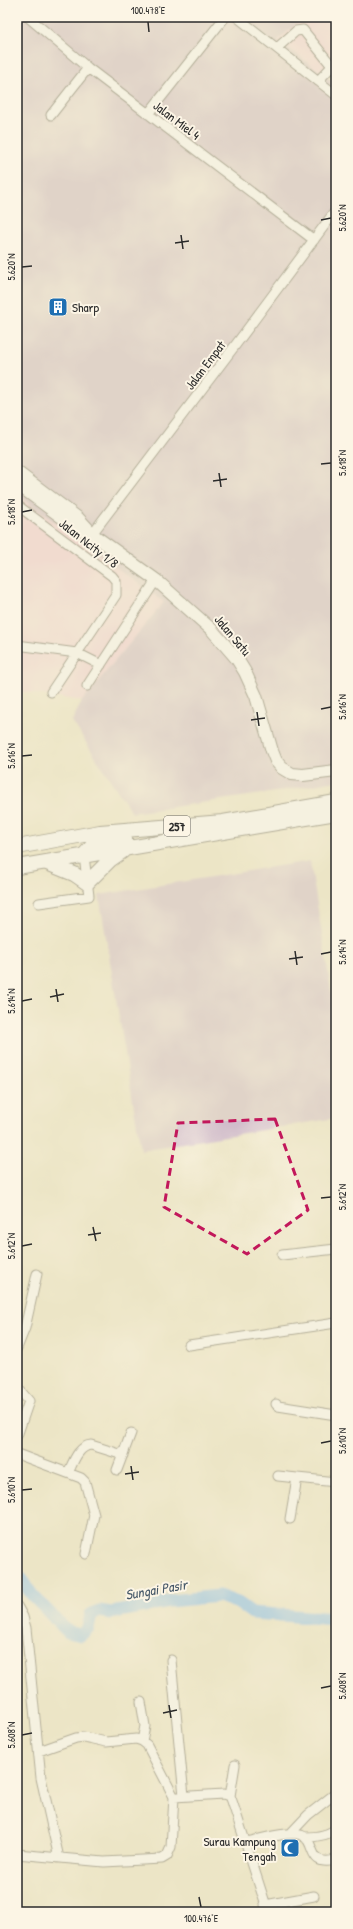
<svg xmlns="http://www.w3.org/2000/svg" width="353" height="1929" font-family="'Patrick Hand',sans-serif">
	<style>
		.built { fill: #f5cfda }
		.industrial { fill: #d1bdcb }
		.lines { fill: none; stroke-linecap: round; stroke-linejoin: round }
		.river { stroke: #7fbcf2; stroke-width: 13 }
		.minor-casing { stroke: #6f6c61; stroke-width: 11 }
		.secondary-casing { stroke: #6f6c61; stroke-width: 14 }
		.trunk-casing { stroke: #6f6c61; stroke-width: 16 }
		.minor { stroke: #fff; stroke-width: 9 }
		.secondary { stroke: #fff; stroke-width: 12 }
		.trunk { stroke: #fff; stroke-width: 14 }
		.marked { fill: none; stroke: #c2185b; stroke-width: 3; stroke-dasharray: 8 5; stroke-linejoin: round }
		.ticks { fill: none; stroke: #2b2b2b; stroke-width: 1.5 }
		.labels { text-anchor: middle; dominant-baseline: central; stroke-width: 4; stroke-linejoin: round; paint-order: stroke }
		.shield { fill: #fcf5e5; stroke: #6a6863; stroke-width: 1 }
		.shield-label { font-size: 12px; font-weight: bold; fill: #2b2b2b }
		.street-label { font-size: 13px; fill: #2b2b2b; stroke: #fcf5e5 }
		.poi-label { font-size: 13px; fill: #2b2b2b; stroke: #fcf5e5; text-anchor: start }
		.water-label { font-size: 14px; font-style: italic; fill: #445667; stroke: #fcf5e5 }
		.neatline { fill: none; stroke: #2b2b2b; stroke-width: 1.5 }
		.ticks-label { font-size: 10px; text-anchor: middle; fill: #2b2b2b }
	</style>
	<rect width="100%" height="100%" fill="#fcf5e5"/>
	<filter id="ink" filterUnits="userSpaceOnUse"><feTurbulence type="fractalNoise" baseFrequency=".025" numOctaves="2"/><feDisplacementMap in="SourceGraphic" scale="8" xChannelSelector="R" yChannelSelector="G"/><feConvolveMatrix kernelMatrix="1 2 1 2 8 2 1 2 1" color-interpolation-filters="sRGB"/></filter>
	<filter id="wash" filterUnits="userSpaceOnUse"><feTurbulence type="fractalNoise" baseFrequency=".012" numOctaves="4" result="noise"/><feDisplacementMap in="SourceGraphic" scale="16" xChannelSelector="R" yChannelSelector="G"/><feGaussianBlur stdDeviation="0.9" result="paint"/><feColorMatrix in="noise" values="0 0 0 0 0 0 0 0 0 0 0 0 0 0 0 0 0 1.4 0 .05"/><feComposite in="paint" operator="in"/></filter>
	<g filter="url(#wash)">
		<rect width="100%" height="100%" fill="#ece5c6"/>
		<path class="built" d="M304,17H336V68L326,76L278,40Z
			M17,495L164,602L82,701L17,691Z"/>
		<path class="industrial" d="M17,17H304L278,40L336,84V781L269,793L132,813L72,721L82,701L164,602L17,495Z
			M310,861L336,1020V1118L141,1150L99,895Z"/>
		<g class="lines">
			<path class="river" d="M17,1574L33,1596L68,1632L81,1635L88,1628L91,1614L99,1611L111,1613L170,1601L219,1596L238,1603L252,1613L336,1619"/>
		</g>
	</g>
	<g filter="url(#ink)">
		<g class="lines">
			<defs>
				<path id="minor" d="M28,17L88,68L314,240
					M237,17L336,95
					M277,48L296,31L303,30L332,66
					M318,81L335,63
					M148,114L225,17
					M51,115L88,68
					M17,505L112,576L116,581V595L51,692
					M92,534L237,343L336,210
					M17,645L77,653L101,665
					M87,686L156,580
					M39,903L89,896L84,856
					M282,1255L336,1249
					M189,1345L336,1323
					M17,1348L25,1328L37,1274
					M17,1387L29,1401L17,1436
					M276,1404L278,1406L336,1415
					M17,1454L81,1478L85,1482L94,1515L86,1554
					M117,1470L131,1433
					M68,1473C73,1463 78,1446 91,1445L123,1455
					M278,1476L336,1482
					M290,1519L297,1478
					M17,1606L23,1617L26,1628L41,1778L59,1858
					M171,1660L184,1796
					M141,1702L145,1726L142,1741
					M39,1751L76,1738L84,1737L106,1742L136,1739L142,1741L147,1745L174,1797
					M230,1796L235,1765
					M291,1833L308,1815L336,1793
					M304,1837C315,1837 329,1836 336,1828
					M246,1842C258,1840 290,1830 301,1835C318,1842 305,1867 336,1860
					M17,1854L104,1862L162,1859L167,1856L171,1847L174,1797L224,1794L230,1796L232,1801L268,1912
					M265,1905L314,1896"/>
				<path id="secondary" d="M17,472L78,518L89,530
					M17,484L71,524L92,534L156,580L211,629L237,659L245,672L256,696L272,751L276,761L282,768L292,774L303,775L336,771"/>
				<path id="trunk" d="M17,847L100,832L223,822L336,802
					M84,855L93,845L125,839
					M47,863L74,874L87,883L110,860L123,851
					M17,867L336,813"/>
			</defs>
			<use href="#minor" class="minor-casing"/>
			<use href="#secondary" class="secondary-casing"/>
			<use href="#trunk" class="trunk-casing"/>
			<use href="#minor" class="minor"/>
			<use href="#secondary" class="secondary"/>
			<use href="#trunk" class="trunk"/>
		</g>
	</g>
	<path d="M0 0H353V1929H0ZM275,1119L308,1210L247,1254L164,1207L178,1123Z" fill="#ece5c6" fill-opacity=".55" fill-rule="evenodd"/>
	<path class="marked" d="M275,1119L308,1210L247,1254L164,1207L178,1123Z"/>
	<path class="ticks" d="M148,22L149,32M321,220L331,218M181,235L183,249M175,243L189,241M22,267L32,266M321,464L331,463M219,473L221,487M213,481L227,479M22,512L32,510M321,709L331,707M257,712L259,726M251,720L265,718M22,756L32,755M295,951L297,965M321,954L331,952M289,959L303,957M56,989L58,1002M50,997L64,994M22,1001L32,999M321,1198L331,1197M93,1227L96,1241M88,1235L101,1233M22,1246L32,1244M321,1443L331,1441M131,1466L133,1480M125,1474L139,1472M22,1490L32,1489M321,1688L331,1686M169,1705L171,1718M163,1713L177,1710M22,1735L32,1733M199,1897L201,1907"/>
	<defs>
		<symbol id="building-square" viewBox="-11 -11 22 22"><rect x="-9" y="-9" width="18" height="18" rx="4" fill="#1f6fb2" stroke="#fcf5e5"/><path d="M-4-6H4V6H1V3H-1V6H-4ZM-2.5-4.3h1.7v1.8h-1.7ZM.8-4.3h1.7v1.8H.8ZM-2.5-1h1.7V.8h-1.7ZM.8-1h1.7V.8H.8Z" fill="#fff"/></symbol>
		<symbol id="mosque-square" viewBox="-11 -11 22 22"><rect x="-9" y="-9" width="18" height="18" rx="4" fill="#1f6fb2" stroke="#fcf5e5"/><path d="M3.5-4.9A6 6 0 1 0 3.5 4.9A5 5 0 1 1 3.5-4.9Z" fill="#fff"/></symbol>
	</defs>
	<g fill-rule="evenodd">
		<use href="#building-square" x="47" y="296" width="22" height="22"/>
		<use href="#mosque-square" x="279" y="1837" width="22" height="22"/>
	</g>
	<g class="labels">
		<rect class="shield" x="164" y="816" width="26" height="20" rx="3"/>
		<g class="shield-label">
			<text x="177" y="826">257</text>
		</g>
		<g class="street-label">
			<text transform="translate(177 120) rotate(37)">Jalan Miel 4</text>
			<text transform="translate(205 365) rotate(-53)">Jalan Empat</text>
			<text transform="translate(89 543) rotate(38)">Jalan Ncity 1/8</text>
			<text transform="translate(233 635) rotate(50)">Jalan Satu</text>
		</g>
		<g class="poi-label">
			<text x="72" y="307">Sharp</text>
			<text x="276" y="1841" text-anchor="end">Surau Kampung<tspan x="276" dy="15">Tengah</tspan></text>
		</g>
		<g class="water-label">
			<text transform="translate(156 1589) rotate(-10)">Sungai Pasir</text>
		</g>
	</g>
	<rect width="353" height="1929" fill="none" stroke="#fcf5e5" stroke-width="44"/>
	<rect x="22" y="22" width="309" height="1885" class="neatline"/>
	<g class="ticks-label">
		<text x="148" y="14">100.478°E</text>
		<text transform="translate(342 218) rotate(-90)" y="4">5.620°N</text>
		<text transform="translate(11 267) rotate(-90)" y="4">5.620°N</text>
		<text transform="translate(342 463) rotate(-90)" y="4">5.618°N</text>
		<text transform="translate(11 512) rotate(-90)" y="4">5.618°N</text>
		<text transform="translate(342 707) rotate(-90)" y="4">5.616°N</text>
		<text transform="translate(11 756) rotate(-90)" y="4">5.616°N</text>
		<text transform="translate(342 952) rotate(-90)" y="4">5.614°N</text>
		<text transform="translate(11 1001) rotate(-90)" y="4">5.614°N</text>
		<text transform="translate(342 1197) rotate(-90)" y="4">5.612°N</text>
		<text transform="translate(11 1246) rotate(-90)" y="4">5.612°N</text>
		<text transform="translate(342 1441) rotate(-90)" y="4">5.610°N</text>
		<text transform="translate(11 1490) rotate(-90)" y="4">5.610°N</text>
		<text transform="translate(342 1686) rotate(-90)" y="4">5.608°N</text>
		<text transform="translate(11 1735) rotate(-90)" y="4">5.608°N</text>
		<text x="201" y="1922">100.476°E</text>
	</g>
</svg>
